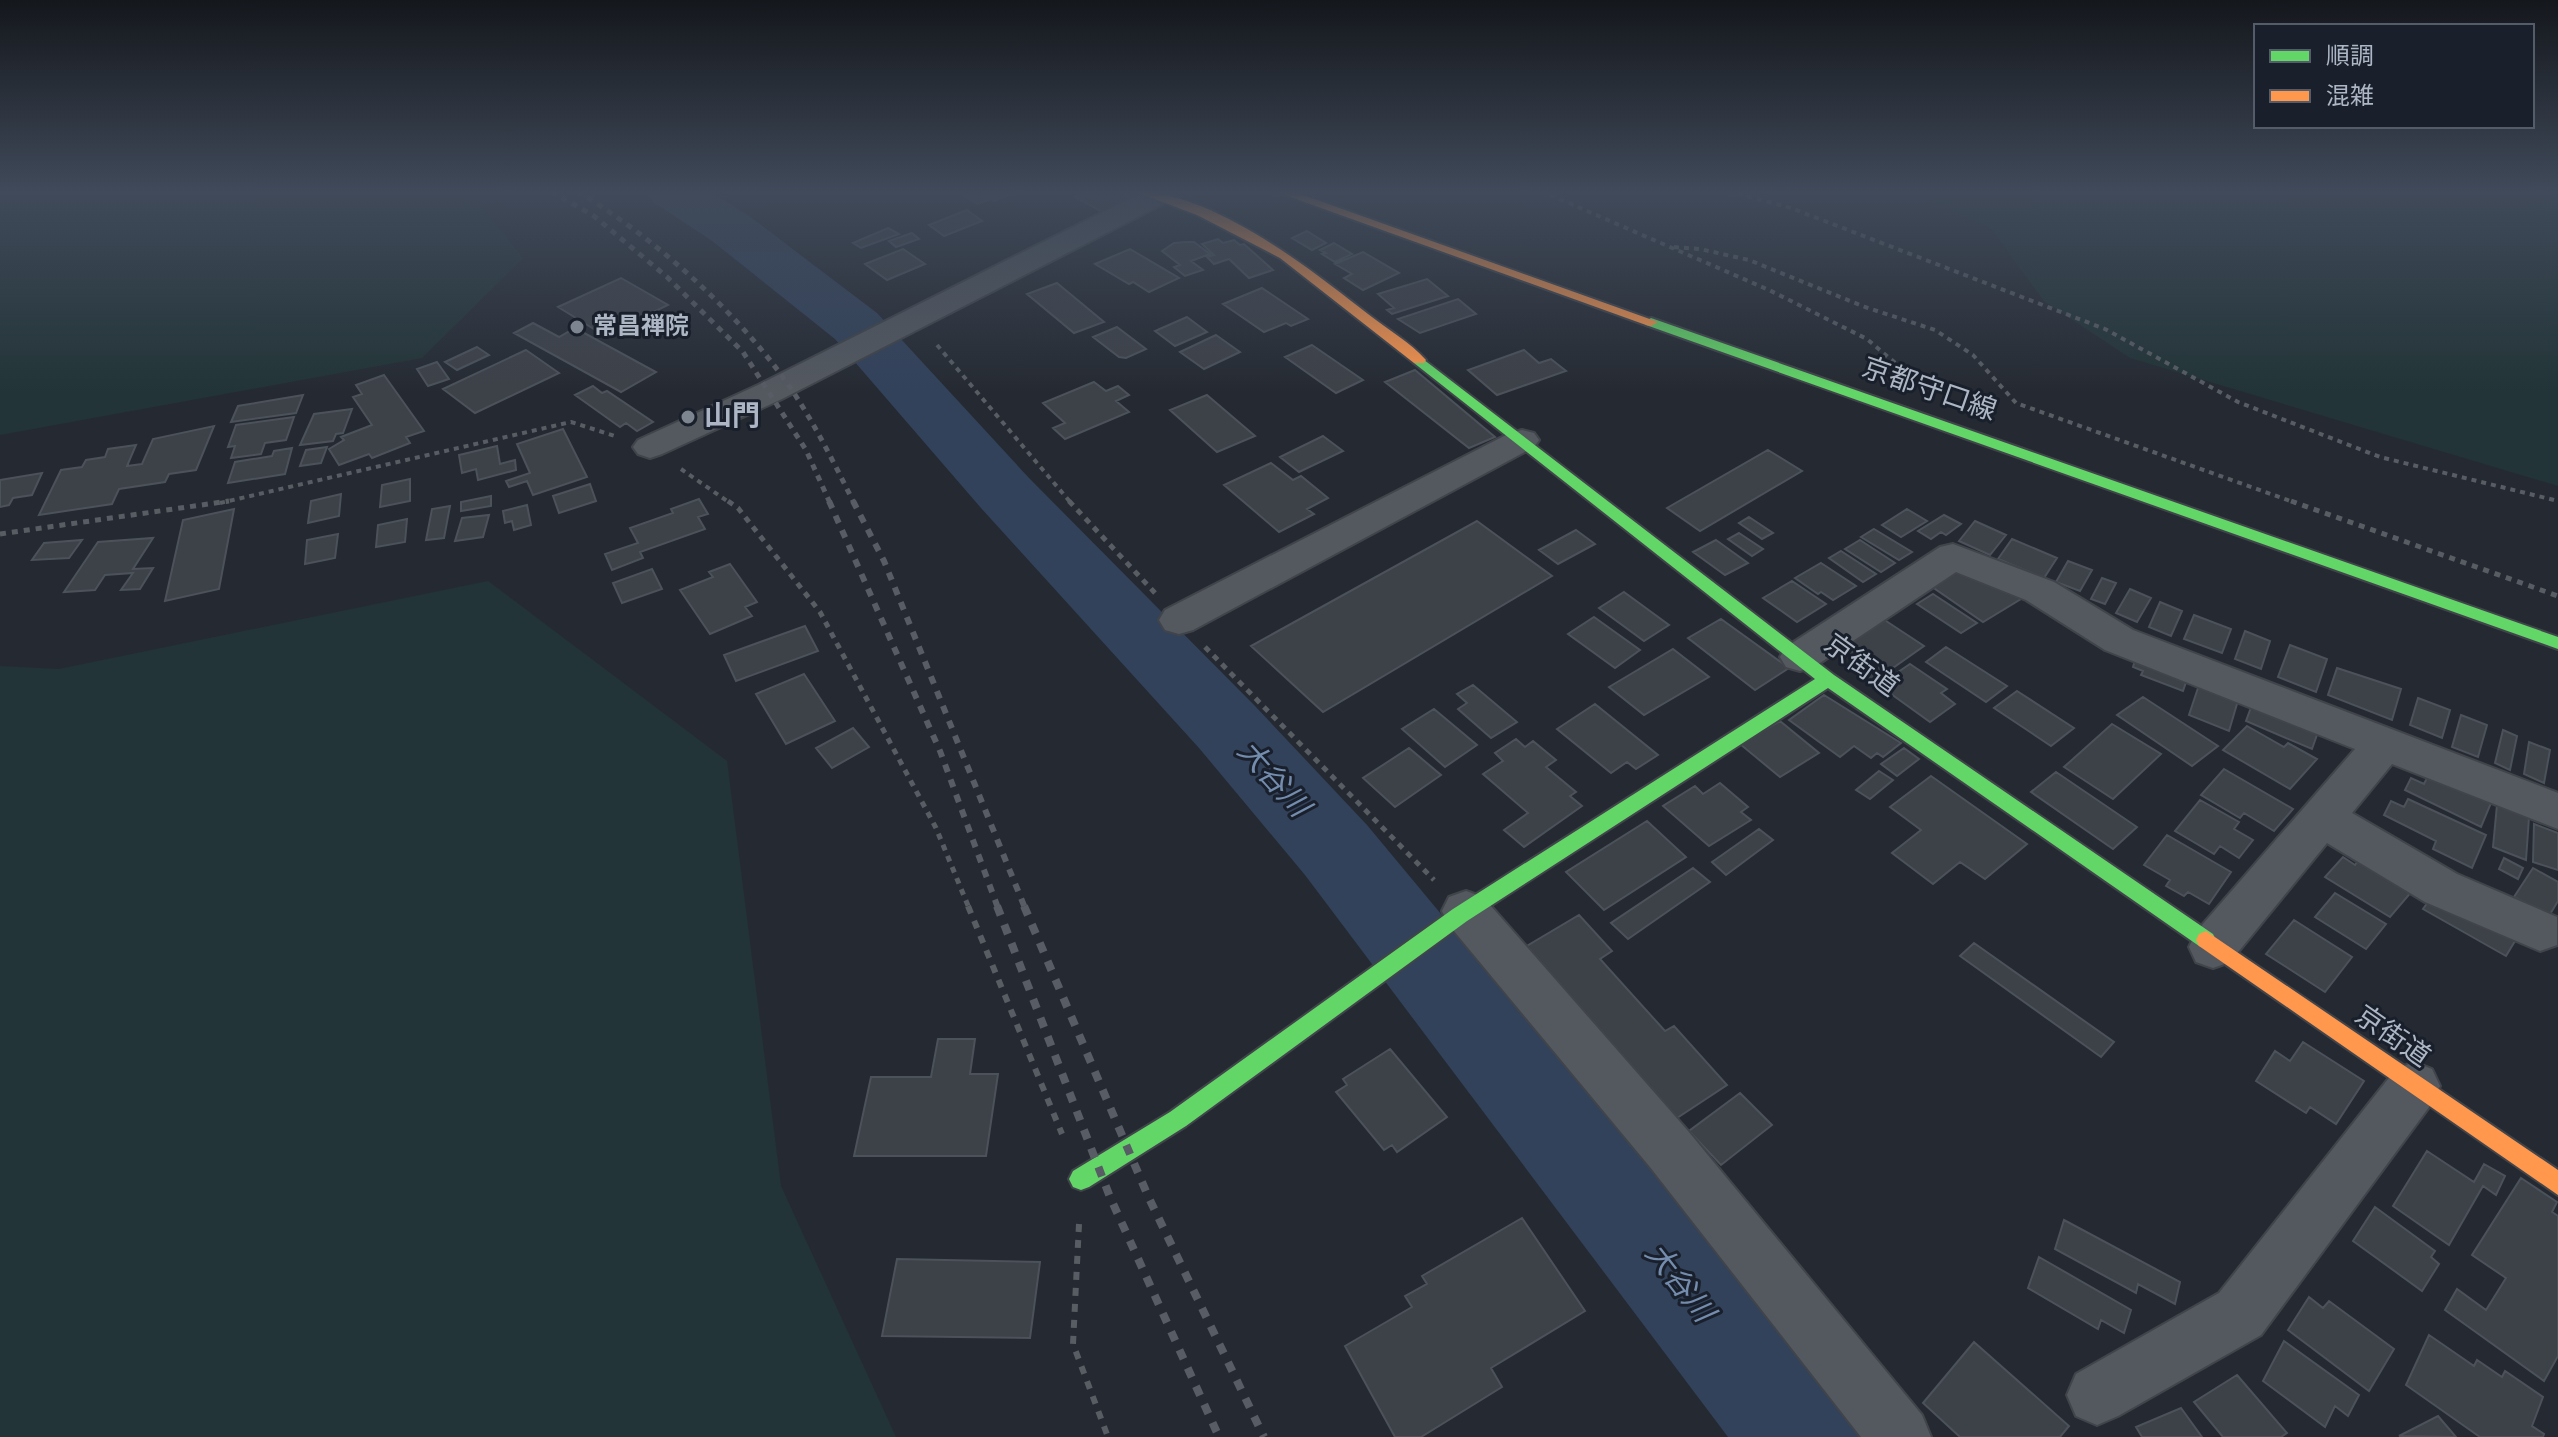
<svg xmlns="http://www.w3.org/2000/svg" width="2558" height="1437" font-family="'Alegreya Sans','Noto Sans JP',sans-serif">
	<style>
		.green { fill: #223437 }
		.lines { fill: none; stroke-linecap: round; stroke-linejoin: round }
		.river { fill: #32425b; fill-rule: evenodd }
		.building { fill: #3d4148; stroke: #4c525a; stroke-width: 2 }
		.street-casing { stroke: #41454b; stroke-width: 4 }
		.fast-casing { stroke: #41454b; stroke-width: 4 }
		.slow-casing { stroke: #41454b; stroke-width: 4 }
		.path-far2 { stroke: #585d64; stroke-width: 4; stroke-dasharray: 5 5; stroke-linecap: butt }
		.path-far1 { stroke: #585d64; stroke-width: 5; stroke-dasharray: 6 6; stroke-linecap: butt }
		.path { stroke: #585d64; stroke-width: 6; stroke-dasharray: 8 8; stroke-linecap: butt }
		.street { fill: #545960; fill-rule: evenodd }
		.fast { fill: #63d668; fill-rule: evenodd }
		.slow { fill: #ff974d; fill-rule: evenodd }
		.rail-far2 { stroke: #585c64; stroke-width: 5; stroke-dasharray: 6 6; stroke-linecap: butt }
		.rail-far1 { stroke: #585c64; stroke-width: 6; stroke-dasharray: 8 8; stroke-linecap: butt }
		.rail { stroke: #585c64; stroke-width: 8; stroke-dasharray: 10 10; stroke-linecap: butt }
		.poi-dot { fill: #7d8591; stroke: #19202c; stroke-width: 3 }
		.labels { text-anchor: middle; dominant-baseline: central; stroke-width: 6; stroke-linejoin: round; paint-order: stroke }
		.far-poi-label { font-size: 24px; font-weight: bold; fill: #adb6c4; stroke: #19202c; text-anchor: start }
		.street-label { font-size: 28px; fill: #adb6c4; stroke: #19202c }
		.poi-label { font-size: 28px; font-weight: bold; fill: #adb6c4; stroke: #19202c; text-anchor: start }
		.water-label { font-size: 30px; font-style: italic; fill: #748cad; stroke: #19202c }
	</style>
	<rect width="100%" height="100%" fill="#252a32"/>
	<path class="green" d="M0,191H469L523,258L422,358L0,435Z
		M1903,191H2558V486L2130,358L2044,301L1990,227Z
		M488,581L727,761L781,1186L896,1437H0V666L59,669Z"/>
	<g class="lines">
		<path class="river" d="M646,191H709L749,216L877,313L1029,478L1255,706L1367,825L1842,1396L1860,1437H1728L1305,875L1199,748L981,508L835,339L711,240L653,202Z"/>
	</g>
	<path class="building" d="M976,191H1016L994,201L990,199L978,204L964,196Z
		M1089,191H1119L1138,202L1108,215L1075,197Z
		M967,210L982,221L944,236L929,225Z
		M888,228L899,234L861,248L853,243Z
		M1307,231L1326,243L1312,250L1292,238Z
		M912,233L919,239L896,247L889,241Z
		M1218,239L1223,243L1234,240L1240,245L1244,244L1273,270L1249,278L1229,259L1214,264L1207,257L1214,255L1202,244Z
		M1186,242H1194L1210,254L1191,261L1203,270L1185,276L1174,267L1180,265L1162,251L1174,243Z
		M1334,243L1352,254L1335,262L1322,254L1326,253L1320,250Z
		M903,249L925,264L887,280L865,264Z
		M1130,249L1179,278L1149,292L1133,282L1129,284L1095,264Z
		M1363,252L1399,273L1363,290L1344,278L1352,274L1335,264Z
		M621,278L668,305L649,314L658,319L631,333L623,328L607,337L558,307Z
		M1427,279L1448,296L1392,314L1387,310L1394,308L1378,294Z
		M1057,283L1104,322L1074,333L1027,294Z
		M1262,288L1308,319L1291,326L1286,323L1264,332L1223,304Z
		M1458,299L1476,314L1420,333L1398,319Z
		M1187,317L1207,332L1175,346L1155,331Z
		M533,323L559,337L575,328L656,372L621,392L514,333Z
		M1117,327L1146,349L1126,358L1119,357L1093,337Z
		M1216,335L1240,352L1204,369L1180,352Z
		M1312,345L1363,380L1336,393L1285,357Z
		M477,347L489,355L457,370L445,362Z
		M526,350L559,373L475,413L443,389Z
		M1524,350L1539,363L1551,359L1566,371L1497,395L1468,370Z
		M437,362L449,379L428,386L417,369Z
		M1415,370L1495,437L1469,448L1385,382Z
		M384,375L424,431L406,437L410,443L372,458L369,454L339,465L329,449L344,440L341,437L372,425L353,397L362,394L356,385Z
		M1094,382L1106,391L1118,386L1129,395L1116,401L1129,412L1065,439L1053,428L1065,423L1043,403Z
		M593,386L602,393L607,391L653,422L637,431L626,423L620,427L575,395Z
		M303,395L296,413L231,422L238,406Z
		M1207,395L1255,436L1217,452L1170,410Z
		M352,409L343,433L336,434L333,441L300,445L314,414Z
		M294,417L286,440L265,443L261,454L231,458L235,446L228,447L236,425Z
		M214,426L196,470L169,474L165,482L119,489L112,504L39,515L61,470L82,467L86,460L105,457L108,449L136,445L127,466L142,464L153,439Z
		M563,429L587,477L533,495L527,481L509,487L506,481L530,473L517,444Z
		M1323,436L1343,451L1299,472L1280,457Z
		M497,446L500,464L515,460L516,470L478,480L476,469L462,473L459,455Z
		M327,447L321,463L300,466L306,450Z
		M292,448L285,474L228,483L235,462L272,456L274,451Z
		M1768,450L1802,471L1700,531L1667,508Z
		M1271,463L1293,480L1301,476L1328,498L1307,509L1314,514L1279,532L1224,485Z
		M42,473L32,495L13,498L9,505L0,507V480Z
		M410,479V501L380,507L382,485Z
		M590,484L596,501L559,513L553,496Z
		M341,494L339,516L308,523L311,501Z
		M491,496V506L461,511V502Z
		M699,499L708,514L698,517L705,529L640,552L643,558L612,570L605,554L638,543L630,528L673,513L671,509Z
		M527,505L531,525L514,530L512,521L505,523L503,511Z
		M450,506L444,538L426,540L432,509Z
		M234,509L219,589L165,601L183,520Z
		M1907,509L1927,521L1901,537L1882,525Z
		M489,515L483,537L455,541L462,518Z
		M1944,515L1961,524L1946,535L1941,532L1931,539L1918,531Z
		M1749,517L1773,533L1762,539L1739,523Z
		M407,519L405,542L376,547L378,525Z
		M1477,521L1552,576L1323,712L1251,646Z
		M1975,521L2006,535L1990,555L1959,541Z
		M1874,529L1912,552L1899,560L1861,537Z
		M1576,530L1595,544L1558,564L1539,550Z
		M1739,533L1763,549L1752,556L1728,539Z
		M338,534L335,558L305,564L307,540Z
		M153,538L133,569L153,568L140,589L121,590L133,573L105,575L95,590L64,592L98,542Z
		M2012,539L2057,558L2044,578L1998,559Z
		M82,540L69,558L32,560L44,543Z
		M1716,540L1748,563L1725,575L1693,552Z
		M1860,540L1895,563L1881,572L1845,549Z
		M1841,551L1876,574L1863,582L1829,558Z
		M2068,561L2092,570L2080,591L2056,582Z
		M1821,563L1856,586L1833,600L1821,592L1818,594L1795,578Z
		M730,564L757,602L745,607L752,616L710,634L680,590L713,577L709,572Z
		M1963,564L2002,587L2021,599L1983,622L1928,584Z
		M652,569L662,589L622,603L613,583Z
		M2102,578L2116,583L2105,604L2091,599Z
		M1792,581L1826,604L1797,622L1763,598Z
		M2130,589L2151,598L2137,622L2116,613Z
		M1624,592L1669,625L1644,641L1599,608Z
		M1933,594L1977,623L1961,633L1917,604Z
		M2160,602L2182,611L2171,636L2149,627Z
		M2194,615L2231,629L2222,653L2184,639Z
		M1594,617L1640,650L1615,668L1568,634Z
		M1880,617L1924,646L1873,682L1859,672L1868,666L1844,650L1848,647L1842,643Z
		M1721,619L1789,668L1755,690L1688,638Z
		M805,626L818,651L736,681L724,655Z
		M2245,631L2270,641L2261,669L2235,659Z
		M2290,645L2327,659L2316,692L2278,677Z
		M1946,647L2007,686L1986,702L1926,662Z
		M1673,649L1709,677L1644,715L1609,687Z
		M2136,657L2188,676L2183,691L2141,675L2143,671L2133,667Z
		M1910,664L1947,689L1941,693L1955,704L1930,722L1887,691L1896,685L1888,679Z
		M2337,668L2401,689L2392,720L2328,695Z
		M804,674L835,721L786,744L756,694Z
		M2200,682L2239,697L2229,731L2189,715Z
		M1473,685L1517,722L1491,738L1458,709L1467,703L1457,694Z
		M2017,691L2074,728L2051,746L1994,708Z
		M1824,695L1901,743L1883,757L1877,753L1871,758L1854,746L1840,757L1789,720Z
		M2143,697L2218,746L2192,766L2117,715Z
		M2418,698L2450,710L2442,738L2410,725Z
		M2253,702L2319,729L2312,749L2246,721Z
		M1595,704L1658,755L1636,769L1627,762L1611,773L1557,729Z
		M1434,709L1477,745L1445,767L1402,729Z
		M2461,715L2487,725L2478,757L2452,747Z
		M1780,721L1819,753L1780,777L1740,744Z
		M2112,724L2161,754L2113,799L2064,767Z
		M2247,726L2284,747L2288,743L2317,759L2290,789L2223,750Z
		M853,728L869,747L832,768L816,748Z
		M2503,730L2517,736L2510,770L2495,763Z
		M1516,739L1525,747L1533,741L1556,760L1546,767L1576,792L1570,796L1582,806L1524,847L1504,830L1528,813L1483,774L1503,761L1495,753Z
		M2529,742L2550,750L2544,783L2524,774Z
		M1409,748L1441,775L1395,807L1363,778Z
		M1904,748L1919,759L1897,776L1881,764Z
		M2224,769L2293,809L2274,831L2244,813L2240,818L2201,795Z
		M1879,771L1893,780L1870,799L1856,790Z
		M2056,772L2137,827L2113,849L2031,792Z
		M2429,774L2491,803L2481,827L2405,790L2411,778L2424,784Z
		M1931,776L2027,844L1985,879L1960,862L1933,884L1892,853L1921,830L1890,807Z
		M1720,783L1748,807L1741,812L1751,820L1709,846L1663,806L1695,786L1703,794Z
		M2408,799L2486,835L2472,868L2433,849L2436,841L2384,815L2391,801L2404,807Z
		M2200,800L2239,822L2234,829L2253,840L2239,858L2220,846L2214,854L2175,831Z
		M2497,805L2529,817L2526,860L2493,847Z
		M1647,821L1686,857L1604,910L1566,872Z
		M2534,824L2558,833V870L2533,862Z
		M1759,829L1773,840L1726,875L1712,862Z
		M2167,835L2231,872L2209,904L2188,892L2184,896L2166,886L2170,880L2144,865Z
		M2343,857L2355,865L2360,858L2413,890L2390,917L2325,877Z
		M2504,858L2523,868L2518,879L2499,869Z
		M1693,868L1710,882L1628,939L1611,923Z
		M2533,868L2558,882V901L2549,916L2514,897Z
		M2335,893L2386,924L2366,949L2315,917Z
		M2433,895L2515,941L2506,956L2423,909Z
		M1579,915L1612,951L1600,959L1665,1031L1674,1026L1727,1085L1671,1122L1520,950Z
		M2294,920L2352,957L2325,992L2266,954Z
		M1974,943L2114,1042L2101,1057L1960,956Z
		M938,1039H975L970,1074H998L986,1156H854L871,1077H931Z
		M2303,1042L2364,1081L2336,1124L2310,1107L2306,1113L2256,1081L2275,1051L2290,1061Z
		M1390,1049L1447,1117L1397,1152L1392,1145L1384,1150L1336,1092L1347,1085L1343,1079Z
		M1740,1093L1772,1125L1721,1165L1689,1131Z
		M2427,1151L2474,1182L2484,1164L2505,1176L2496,1195L2483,1186L2449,1245L2393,1206Z
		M2521,1178L2557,1202L2552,1212L2558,1216V1356L2544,1381L2445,1310L2457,1289L2486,1310L2506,1278L2472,1255Z
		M2375,1207L2435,1251L2431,1257L2439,1264L2422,1291L2353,1241Z
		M1522,1218L1585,1311L1491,1368L1502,1387L1421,1437H1395L1345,1346L1412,1307L1405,1296L1427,1284L1422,1276Z
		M2064,1220L2180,1282L2175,1304L2138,1284L2136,1293L2055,1249Z
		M2039,1257L2131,1310L2124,1333L2101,1320L2098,1329L2028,1288Z
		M897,1259L1040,1262L1030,1338L882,1336Z
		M2309,1297L2323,1308L2329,1301L2394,1349L2369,1391L2288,1330Z
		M2429,1335L2474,1366L2477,1360L2502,1377L2505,1371L2543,1397L2532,1426L2544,1434L2543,1437H2480L2406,1385Z
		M2284,1341L2359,1395L2348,1416L2335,1406L2325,1427L2263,1381Z
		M1974,1342L2069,1426L2060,1437H1960L1923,1403Z
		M2237,1375L2287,1433L2281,1437H2223L2194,1402Z
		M2181,1408L2202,1437H2142L2136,1427Z
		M2438,1416L2456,1437L2399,1436Z"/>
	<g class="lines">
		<defs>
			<path id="street" d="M1145,191H1165L1169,197L1165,203L782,399L662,454L650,458L638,454L633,447L638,440L758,385Z
				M1522,430L1534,433L1539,440L1534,447L1193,630L1179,634L1165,630L1159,620L1165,610L1510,433Z
				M1953,544L2054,582L2133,630L2558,793V829L2392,764L2352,813L2457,874L2557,917V945L2540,951L2425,902L2327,843L2230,962L2213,968L2196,962L2189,947L2196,932L2355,749L2105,650L2026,600L1956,572L1814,667L1800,671L1786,667L1780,657L1786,647L1940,547Z
				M1466,891L1483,897L1688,1131L1922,1415L1931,1437H1861L1650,1167L1449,925L1442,911L1449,897Z
				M2414,1062L2432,1069L2440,1086L2432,1103L2261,1335L2118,1416L2097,1425L2076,1416L2067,1395L2076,1374L2219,1293L2396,1069Z"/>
			<path id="fast" d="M1651,318L2558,637V649L1646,325L1644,322Z
				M1419,356L1834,675L2213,934L2216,940L2213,946L2206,949L2199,946L1828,688L1467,921L1186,1126L1089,1187L1081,1190L1073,1187L1069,1179L1073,1171L1170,1112L1453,909L1815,679L1414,363V357Z"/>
			<path id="slow" d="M1133,191C1212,191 1309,268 1368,314C1387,329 1410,342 1426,360L1424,363H1414L1280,258L1197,215Z
				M1274,191H1292L1658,322L1651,326L1646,325Z
				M2206,931L2558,1170V1195L2199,946L2196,940L2199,934Z"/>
		</defs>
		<use href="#street" class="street-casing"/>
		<use href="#fast" class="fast-casing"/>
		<use href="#slow" class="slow-casing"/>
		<path class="path-far2" d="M1541,191L1769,290L1867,339L1907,373
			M1728,191L1791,208L2105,329L2238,402L2380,457L2558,501
			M1674,247L1700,249L1749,260L1865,307L1935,330L1973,355L2016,403L2296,503
			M937,345L1071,503
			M681,469L730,503
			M220,503L571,422L615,436"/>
		<path class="path-far1" d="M728,501L738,508L820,612L936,828L969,908
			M1069,501L1155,593
			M2291,501L2558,596
			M0,534L229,501
			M1205,647L1434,880"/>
		<path class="path" d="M968,906L1062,1134
			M1079,1224L1073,1344L1108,1437"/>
		<use href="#street" class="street"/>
		<use href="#fast" class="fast"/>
		<use href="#slow" class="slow"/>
		<path class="rail-far2" d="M551,191L594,216L667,277L743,352L806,450L830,503
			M577,191C653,237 733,308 785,380C812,418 833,461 854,503"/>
		<path class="rail-far1" d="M829,501L940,751L998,908
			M853,501L884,561L1025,908"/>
		<path class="rail" d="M997,906L1110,1197L1219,1437
			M1024,906L1148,1196L1264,1437"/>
	</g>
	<linearGradient id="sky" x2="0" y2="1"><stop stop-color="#14171c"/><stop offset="0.49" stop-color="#404a5a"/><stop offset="1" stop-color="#404a5a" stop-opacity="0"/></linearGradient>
	<rect width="2558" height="392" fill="url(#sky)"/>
	<g class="poi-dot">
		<circle cx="577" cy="327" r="8"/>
		<circle cx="688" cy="417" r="8"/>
	</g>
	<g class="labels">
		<g class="far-poi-label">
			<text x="593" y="327">常昌禅院</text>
		</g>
		<g class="street-label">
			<text transform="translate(1929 390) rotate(19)">京都守口線</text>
			<text transform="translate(1861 666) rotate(36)">京街道</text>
			<text transform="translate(2392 1037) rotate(35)">京街道</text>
		</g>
		<g class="poi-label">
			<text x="704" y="417">山門</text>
		</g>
		<g class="water-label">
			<text transform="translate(1273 779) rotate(48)">大谷川</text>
			<text transform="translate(1679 1283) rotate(52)">大谷川</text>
		</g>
	</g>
	<rect x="2254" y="24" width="280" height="104" fill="#19202c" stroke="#545c69" stroke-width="2"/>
	<rect x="2270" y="50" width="40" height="12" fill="#63d668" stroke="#545c69" stroke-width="2"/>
	<text x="2326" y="64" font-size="24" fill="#adb6c4">順調</text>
	<rect x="2270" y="90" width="40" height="12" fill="#ff974d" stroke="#545c69" stroke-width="2"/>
	<text x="2326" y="104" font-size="24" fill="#adb6c4">混雑</text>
</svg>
